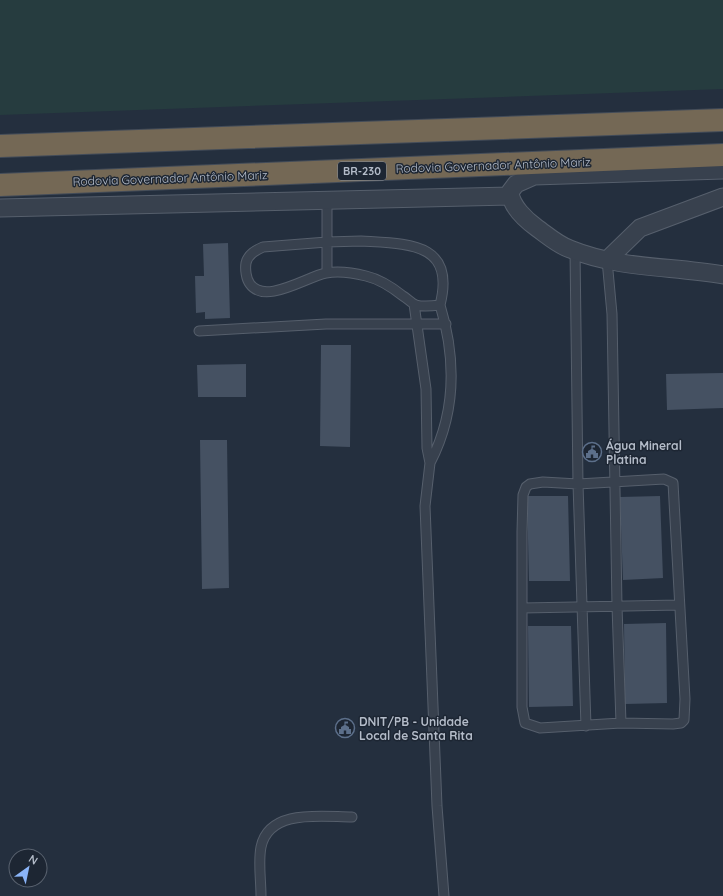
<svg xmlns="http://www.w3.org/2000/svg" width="723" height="896" font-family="Quicksand,sans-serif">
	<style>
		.green { fill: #263c3f }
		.building { fill: #455162 }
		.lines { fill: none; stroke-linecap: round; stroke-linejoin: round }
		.lane-casing { stroke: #565f6c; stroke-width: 11 }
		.street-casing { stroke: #565f6c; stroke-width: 19 }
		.highway-casing { stroke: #434c59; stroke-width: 24 }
		.lane { stroke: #38414e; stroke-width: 9 }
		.street { stroke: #38414e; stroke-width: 17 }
		.highway { stroke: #746855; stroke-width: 22 }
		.labels { text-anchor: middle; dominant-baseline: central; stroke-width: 3; stroke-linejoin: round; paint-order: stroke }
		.shield { fill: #1d2633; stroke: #878f9c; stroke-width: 1 }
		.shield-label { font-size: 11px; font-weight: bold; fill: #b4bcc9 }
		.street-label { font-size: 12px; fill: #b4bcc9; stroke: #1d2633 }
		.poi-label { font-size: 12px; font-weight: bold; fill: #b4bcc9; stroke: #1d2633; text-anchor: start }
	</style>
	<rect width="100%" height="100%" fill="#242f3e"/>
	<path class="green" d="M0,0H723V89L0,115Z"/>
	<path class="building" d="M228,243L230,318L205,319V312L196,313L195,276H204L203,244Z
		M321,345H351L350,447L320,446Z
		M246,364V397H198L197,365Z
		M723,373V408L667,410L666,374Z
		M200,440H227L229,588L202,589Z
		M527,496H568L570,581H529Z
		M660,496L663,578L623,580L620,497Z
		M666,623L667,703L625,704L624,624Z
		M528,626H571L573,706L529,707Z"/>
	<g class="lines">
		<defs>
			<path id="lane" d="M361,241C408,244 456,242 440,305C432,306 423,307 416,305C411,303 407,298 403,296C393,288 379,279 366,276C354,273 337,271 326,273C306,277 265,305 250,284C246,279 245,269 246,263C248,254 256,250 263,247L327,242Z
				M575,251L578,484L586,726
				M607,260L612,314L617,606L621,723
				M327,272V200
				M414,304L426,389L427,448L430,463L425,506L437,806L444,896
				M199,331L326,324H446
				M430,463C456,413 456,358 440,305
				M664,479L673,483L685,699L684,720L681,723L673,724L621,723L540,728L525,723L522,707V532L523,495L526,487L530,484L543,482L578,484Z
				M523,608L679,605
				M261,896C261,880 258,862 261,847C269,808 323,817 352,817"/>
			<path id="street" d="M723,170L534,176L516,184L510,192C511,206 526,220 537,228C547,235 558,245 570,249C619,269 672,266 723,275
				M0,208L510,196
				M607,260L640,228L723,197"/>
			<path id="highway" d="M0,146L723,120
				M0,185L723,155"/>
		</defs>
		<use href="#lane" class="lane-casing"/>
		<use href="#street" class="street-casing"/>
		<use href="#highway" class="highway-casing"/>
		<use href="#lane" class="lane"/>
		<use href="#street" class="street"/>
		<use href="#highway" class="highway"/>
	</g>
	<defs>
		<symbol id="civic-ring" viewBox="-11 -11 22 22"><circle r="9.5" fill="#1d2633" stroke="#5c6f8a" stroke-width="1.5"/><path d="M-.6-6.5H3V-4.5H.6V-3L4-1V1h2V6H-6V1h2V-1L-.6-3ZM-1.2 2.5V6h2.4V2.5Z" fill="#5c6f8a"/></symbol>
	</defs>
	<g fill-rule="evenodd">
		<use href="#civic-ring" x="581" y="441" width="22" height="22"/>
		<use href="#civic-ring" x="334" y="717" width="22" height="22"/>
	</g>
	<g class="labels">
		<rect class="shield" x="338" y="162" width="48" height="18" rx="3"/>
		<g class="shield-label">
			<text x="362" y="171">BR-230</text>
		</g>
		<g class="street-label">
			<text transform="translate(493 165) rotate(-2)">Rodovia Governador Antônio Mariz</text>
			<text transform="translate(170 178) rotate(-2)">Rodovia Governador Antônio Mariz</text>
		</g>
		<g class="poi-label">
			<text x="606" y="445">Água Mineral<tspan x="606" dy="14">Platina</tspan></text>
			<text x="359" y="721">DNIT/PB - Unidade<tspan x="359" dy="14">Local de Santa Rita</tspan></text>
		</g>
	</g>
	<g transform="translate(28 868) rotate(33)"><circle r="19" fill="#1d2633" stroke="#59626f"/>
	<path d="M0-3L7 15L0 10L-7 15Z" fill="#8ab4f8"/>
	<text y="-6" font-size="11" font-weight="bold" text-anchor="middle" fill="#b4bcc9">N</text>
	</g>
</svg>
